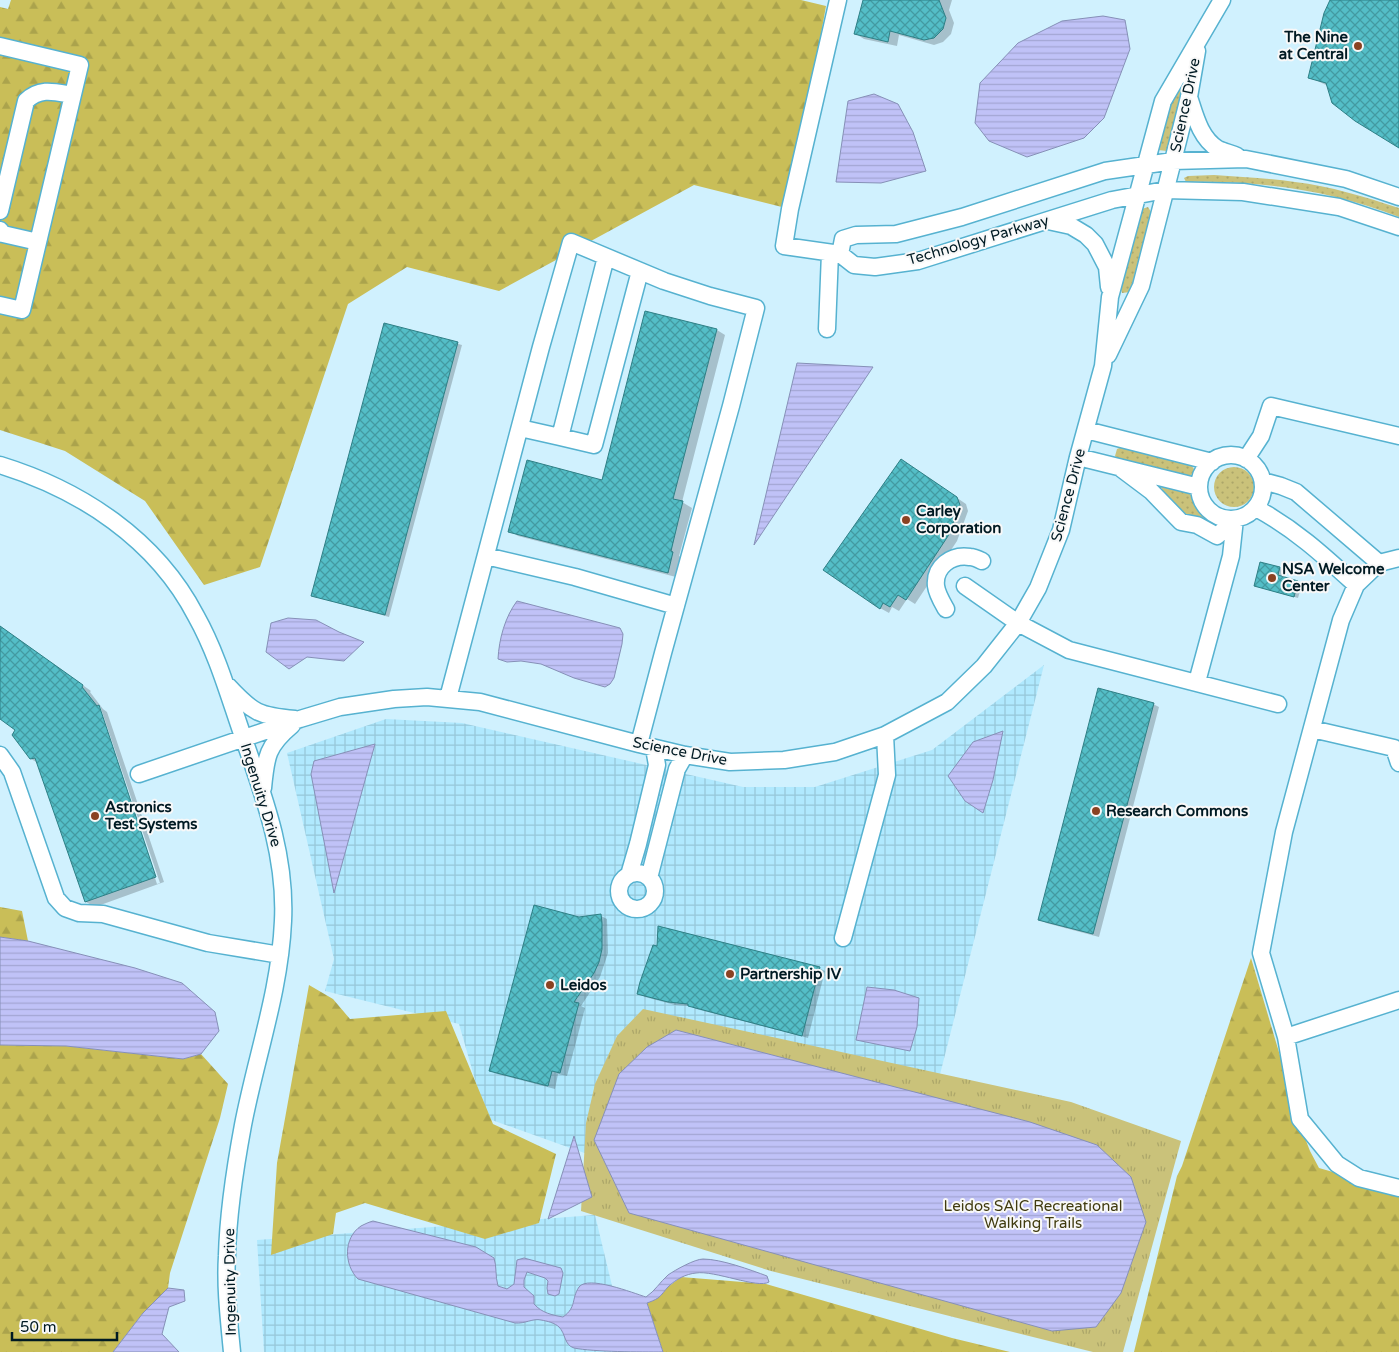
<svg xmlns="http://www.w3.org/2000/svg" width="1399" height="1352" font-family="'Varela Round',sans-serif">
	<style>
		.industrial { fill: url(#industrial-grid) }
		.grass { fill: url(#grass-dots) }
		.forest { fill: url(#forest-firs) }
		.park { fill: url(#park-tufts) }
		.water { fill: url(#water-rules); stroke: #8690b7 }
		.shadow { fill: #0003; fill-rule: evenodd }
		.building { fill: url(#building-cross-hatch); stroke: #2d7f85 }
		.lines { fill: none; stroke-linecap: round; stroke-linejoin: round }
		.minor-casing { stroke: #56b2d0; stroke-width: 19 }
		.minor { stroke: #fff; stroke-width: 16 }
		.poi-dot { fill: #8a4222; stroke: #f8f8f8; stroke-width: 2 }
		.labels { text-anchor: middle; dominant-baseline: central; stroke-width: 4; stroke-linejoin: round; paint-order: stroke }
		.poi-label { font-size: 15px; font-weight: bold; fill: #001a23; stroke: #f8f8f8; text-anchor: start }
		.street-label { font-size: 15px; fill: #001a23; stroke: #f8f8f8 }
		.park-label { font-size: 15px; fill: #403b0f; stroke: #f8f8f8 }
	</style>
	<defs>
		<pattern id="industrial-grid" width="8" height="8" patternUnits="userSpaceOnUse" patternTransform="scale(1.25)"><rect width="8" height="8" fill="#b0e9fe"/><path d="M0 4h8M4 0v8" fill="none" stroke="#96c7d9"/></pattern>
		<pattern id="grass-dots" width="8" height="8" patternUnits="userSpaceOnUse" patternTransform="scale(1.25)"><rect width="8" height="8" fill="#cac27a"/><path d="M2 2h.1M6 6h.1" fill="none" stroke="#aca669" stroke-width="1.8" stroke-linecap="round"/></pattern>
		<pattern id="forest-firs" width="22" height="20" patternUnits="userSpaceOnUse" patternTransform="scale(1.25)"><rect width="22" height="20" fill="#c9be58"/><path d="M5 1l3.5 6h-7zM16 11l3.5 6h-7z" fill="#aba34c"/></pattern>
		<pattern id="park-tufts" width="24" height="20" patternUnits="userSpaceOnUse" patternTransform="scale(1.25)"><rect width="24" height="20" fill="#cac27a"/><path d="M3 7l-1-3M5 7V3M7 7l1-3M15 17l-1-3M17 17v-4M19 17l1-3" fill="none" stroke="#aca669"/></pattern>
		<pattern id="water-rules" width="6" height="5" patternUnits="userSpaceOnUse" patternTransform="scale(1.25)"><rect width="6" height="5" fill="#c0c2f7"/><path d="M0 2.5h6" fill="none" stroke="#a3a6d3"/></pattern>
		<pattern id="building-cross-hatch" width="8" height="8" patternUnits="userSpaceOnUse" patternTransform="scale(1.25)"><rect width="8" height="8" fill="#54bec7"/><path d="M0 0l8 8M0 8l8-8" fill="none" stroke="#439aa1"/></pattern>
	</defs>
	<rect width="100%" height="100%" fill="#d0f1fe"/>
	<path class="industrial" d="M1044,665L933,1102L590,1155L486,1118L459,1024L325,991L334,959L287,753L386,719L462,723L743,787H815L932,750Z
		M595,1215L628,1352H264L257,1240Z"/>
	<path class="grass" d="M1187,76L1171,143L1167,151L1158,150L1171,97Z
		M1214,175C1241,177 1268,178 1295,182C1330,186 1365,197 1399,208V217C1332,190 1257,180 1186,182L1184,178L1188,176Z
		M1148,207L1151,212L1130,292L1122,293L1120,286L1139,210Z
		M1122,447L1191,465L1194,469L1193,474L1189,476L1117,459L1115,456L1117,449Z
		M1214 487a20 20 0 1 1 40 0a20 20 0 1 1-40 0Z
		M1159,484L1184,490L1191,495L1201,514L1208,518L1211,524C1206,523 1199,522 1195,520C1183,514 1165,496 1159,484Z"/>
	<path class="forest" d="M11,0H801L826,6L790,209L694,185L499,291L407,267L348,304L260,567L204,585L145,501L65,451L0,430V7L8,9Z
		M0,907L22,911L28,941L0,937Z
		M1251,958L1303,1133L1310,1151L1319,1168L1399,1191V1352H1134L1177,1176L1182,1166Z
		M309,985L333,999L350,1019L446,1011L493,1124L556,1154L539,1223L485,1239L365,1203L336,1213L333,1234L271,1255L277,1163Z
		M0,1045L66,1046L183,1059L201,1054L228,1084L220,1118L170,1273L168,1288L143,1313L113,1352H0Z
		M681,1277L766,1284L952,1338L1010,1352H663L647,1303Z"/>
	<path class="park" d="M643,1009L1071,1102L1181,1141L1123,1352H1093L771,1271L581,1211L586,1123L595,1084L617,1036Z"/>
	<path class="water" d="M1103,16L1125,20L1130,49L1104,118L1084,138L1027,157L989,141L975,123L980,83L1018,43L1062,21Z
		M874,94L898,104L913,132L926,171L881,183L836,182L848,101Z
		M797,363L873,367L754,545Z
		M517,601L620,628L623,634L622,644L614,678L610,684L605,687L574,678L541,664L521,661L507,662L498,659C499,639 505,617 517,601Z
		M288,618L316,620L339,632L364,642L344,661L307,657L289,669L266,652L271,623Z
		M1003,731L993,780L983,813L965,801L948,776L973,742Z
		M375,744L334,893L311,774L314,761Z
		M0,937L28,941L135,968L182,983L215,1012L219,1031L201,1054L183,1059L66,1046L0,1045Z
		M867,987L894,990L919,998L917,1027L910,1051L856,1040Z
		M676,1030L1030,1122L1097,1145L1131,1177L1146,1222L1121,1293L1096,1327L1052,1331L629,1213L594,1140L619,1074L647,1047Z
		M574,1136L592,1197L548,1219Z
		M373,1221L476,1247L494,1258C497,1267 495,1276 498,1286L507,1289L514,1284L517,1260L524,1258L561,1268L563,1273L559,1294L555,1296L548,1294L547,1288L548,1281L545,1278L527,1272L524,1280V1287L534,1296V1304C542,1313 552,1315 563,1317C577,1307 571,1299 579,1287C588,1275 633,1293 646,1297C655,1291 660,1282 668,1275C675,1270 695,1259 703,1259C721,1259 751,1270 767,1276L769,1282C758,1289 714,1270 696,1273C686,1274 676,1279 668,1287C665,1290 662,1295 658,1298C655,1300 650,1302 647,1303L663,1352C641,1352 594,1352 574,1348C564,1345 566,1334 559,1327C555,1323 547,1321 541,1320C533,1318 525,1324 515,1323L358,1279C344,1265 343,1238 361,1226C365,1224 369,1222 373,1221Z
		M168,1288L184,1290L185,1301L169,1307L162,1334L179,1352H113L143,1313Z"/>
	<path class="shadow" d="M864,0H952L949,10L954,23L951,34L943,42L934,45L899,35L897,46L864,39L856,34Z
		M1332,0H1399V147L1328,86L1309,77Z
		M385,324L462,345L389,617L317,597Z
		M717,330L725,335L682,502L692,508L679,556L682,558L676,577L518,536L510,531L602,481Z
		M910,466L966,504L968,511L957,541L915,604L907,599L899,611L892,607L889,613L880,608Z
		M1280,568L1284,570L1281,577L1302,584L1298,598L1259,587Z
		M0,626L91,691L90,692L103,709L107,712L164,882L95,907L86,902L38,763L31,759L16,730L0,718ZM98,706H100L160,883L157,884Z
		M1153,704L1159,707L1099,937L1046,923L1039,919Z
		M601,916L607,919L608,953L600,977L581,1006L585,1008L567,1076L558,1074L555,1089L497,1074L491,1071Z
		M819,968L825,971L808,1038L696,1009L691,1006L675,1005L645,997L639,994Z"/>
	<path class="building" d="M863,0H939L946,18L943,29L934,38L924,40L890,31L888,42L854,34Z
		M1330,0H1399V148L1355,121L1332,103L1326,83L1308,78L1324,13Z
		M645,311L717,329L673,499L683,501L671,551L673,552L668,573L508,532L527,460L602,480Z
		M384,323L458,342L385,615L311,596Z
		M901,459L957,497L960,505L948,536L906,600L898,595L890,607L883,603L880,609L823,570Z
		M1260,562L1280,567L1278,575L1298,581L1294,597L1254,586Z
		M0,626L83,685L82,687L97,706L99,705L156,877L85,902L35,758L30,759L12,735L15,730L0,719Z
		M1098,688L1154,703L1093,934L1038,920Z
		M534,905L579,917L601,914L602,923V949L599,962L594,973L574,1002L579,1003L560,1073L552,1071L548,1086L489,1071Z
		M658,926L820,967L802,1036L688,1006V1004L668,1002L637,994L640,982L653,945L657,946Z"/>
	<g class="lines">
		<defs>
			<path id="minor" d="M838,0L790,209L784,246L840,254
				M0,46L80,65L22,310L0,305
				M1189,97C1195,115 1200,138 1218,149C1224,152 1231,153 1237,156
				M0,211L26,101C40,87 55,92 72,95
				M1048,221L1071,226L1086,235L1095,244L1107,267L1109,287
				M0,230L3,234L38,242
				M840,254L843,239L856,235L896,234L962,217L1105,171L1173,161L1246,159L1346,179L1399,197
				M840,254L854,265L875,267L918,261L1112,200L1165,190L1243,192L1339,207L1399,227
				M606,257L560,437L594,445L640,271
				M827,329L830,253
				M1108,355L1141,286L1178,141L1189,97L1197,51
				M520,428L560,437
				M1086,430L1212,462
				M1199 487a32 32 0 1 1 64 0a32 32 0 1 1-64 0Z
				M1078,457L1199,487
				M1246,459L1261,436L1271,406L1399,436
				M0,465C81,490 156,539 196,616C219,657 231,704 247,748C267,805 286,860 283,921C280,991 256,1057 243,1125C235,1168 228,1212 227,1256C225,1288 229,1320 232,1352
				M1119,467L1151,491L1181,522L1197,525L1217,536L1235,519
				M1263,481L1281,486L1296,492L1379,563
				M1256,508C1296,530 1322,554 1356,585
				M486,556L575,577L676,606
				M1399,558L1379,563L1356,585L1341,620L1284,832L1261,953L1286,1037L1300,1119L1337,1164L1359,1178L1399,1188
				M965,586L1018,623L1069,650L1278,704
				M946,609C942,602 937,594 936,586C934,567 951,554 970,557C974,557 978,559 982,561
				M1197,682L1231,556L1235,519
				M228,686C253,713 259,716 295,719
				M448,698L541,347L571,242L664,281L710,296L756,308L731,406L663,653L639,744
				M1312,729L1394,748L1399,763
				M0,755L12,772L56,898L65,908L79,913L103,914L208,943L280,955
				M139,774L300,719L340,707L394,699L427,697L480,702L639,744L685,755L730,762L784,760L835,752L885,735L947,702L984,666L1018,623L1038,588L1061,530L1078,457L1103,366L1110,297L1163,101L1222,0
				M263,788C266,756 267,746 292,725
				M619 891a18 18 0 1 1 36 0a18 18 0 1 1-36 0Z
				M629,875L638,844L657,765L654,748
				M649,878L677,769L685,755
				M843,938L887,775L885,735
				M1286,1037L1399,1000"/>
		</defs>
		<use href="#minor" class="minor-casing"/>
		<use href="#minor" class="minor"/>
	</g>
	<g class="poi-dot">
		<circle cx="1358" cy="46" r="5"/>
		<circle cx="906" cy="520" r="5"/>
		<circle cx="1272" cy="578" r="5"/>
		<circle cx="1096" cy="811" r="5"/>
		<circle cx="95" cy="816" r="5"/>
		<circle cx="730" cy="974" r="5"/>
		<circle cx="550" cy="985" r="5"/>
	</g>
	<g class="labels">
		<g class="poi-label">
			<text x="1348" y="37" text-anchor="end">The Nine<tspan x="1348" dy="17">at Central</tspan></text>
			<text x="916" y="511">Carley<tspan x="916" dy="17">Corporation</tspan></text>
			<text x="1282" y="569">NSA Welcome<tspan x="1282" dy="17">Center</tspan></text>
			<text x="105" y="807">Astronics<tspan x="105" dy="17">Test Systems</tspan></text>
			<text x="1106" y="811">Research Commons</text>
			<text x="740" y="974">Partnership IV</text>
			<text x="560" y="985">Leidos</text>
		</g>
		<g class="street-label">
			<text transform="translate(1185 105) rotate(-78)">Science Drive</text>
			<text transform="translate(978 240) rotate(-16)">Technology Parkway</text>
			<text transform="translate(1068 495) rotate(-75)">Science Drive</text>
			<text transform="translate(680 751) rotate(11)">Science Drive</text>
			<text transform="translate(261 795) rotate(73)">Ingenuity Drive</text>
			<text transform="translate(230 1282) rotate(-91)">Ingenuity Drive</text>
		</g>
		<g class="park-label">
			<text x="1033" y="1206">Leidos SAIC Recreational<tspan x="1033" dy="17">Walking Trails</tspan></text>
		</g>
	</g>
	<path d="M12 1332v8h105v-8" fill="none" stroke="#001a23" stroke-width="2.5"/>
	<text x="20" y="1332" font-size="15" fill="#001a23" stroke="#f8f8f8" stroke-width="4" paint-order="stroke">50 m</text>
</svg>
